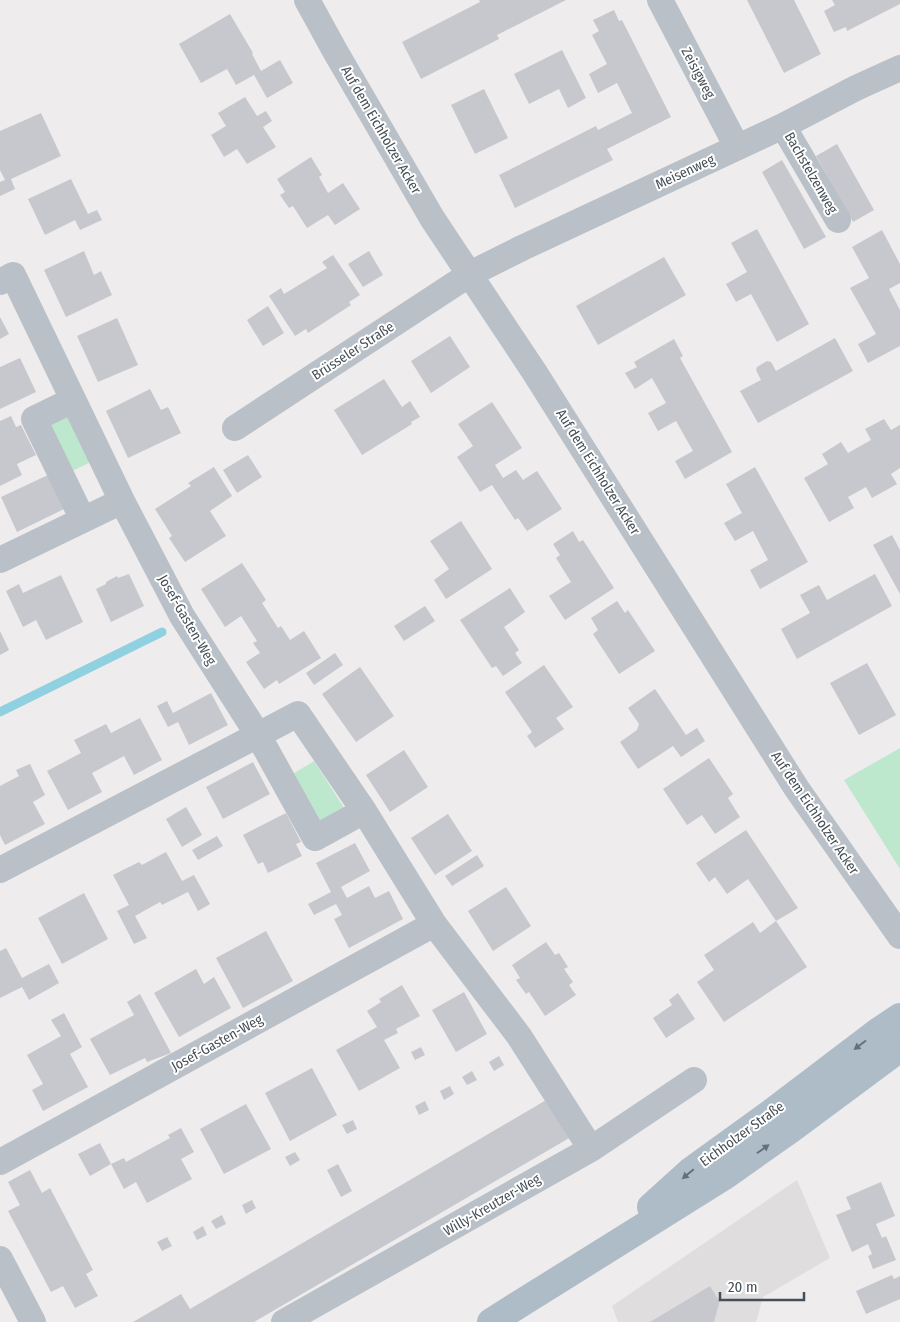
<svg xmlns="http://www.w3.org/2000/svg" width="900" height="1322" font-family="'Fira Sans Condensed',sans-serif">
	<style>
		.education { fill: #dfdddd }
		.green { fill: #bee8ce }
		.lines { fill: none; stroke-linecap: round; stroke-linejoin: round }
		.stream { stroke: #90d1e1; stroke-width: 9 }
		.building { fill: #c7c8ce }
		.minor { stroke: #b9c0c7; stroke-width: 26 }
		.major { stroke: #aebcc8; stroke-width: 28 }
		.oneway { fill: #657079 }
		.labels { text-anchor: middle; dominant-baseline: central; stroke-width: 4; stroke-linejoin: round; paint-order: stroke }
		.street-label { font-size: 14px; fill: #464f57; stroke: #fff }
	</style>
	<rect width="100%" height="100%" fill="#eeecec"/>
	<path class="education" d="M797,1180L830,1258L763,1297L756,1322H618L612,1306Z"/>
	<path class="green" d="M66,411L91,462L68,473L43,422Z
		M900,748V869L844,780Z
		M314,761L346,811L317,828L291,775Z"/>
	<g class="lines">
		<path class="stream" d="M0,712L162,632"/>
	</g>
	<path class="building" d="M479,0H566L497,35L499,39L421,79L402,42L480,2Z
		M747,0H794L821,54L784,73Z
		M832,0H900V4L847,31L846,27L834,32L824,11L835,5Z
		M614,10L619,21L622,20L671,117L607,149L613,160L515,208L499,175L596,126L598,130L632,113L617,83L598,93L589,74L607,64L592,35L599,31L593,20Z
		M230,14L253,53L252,54L261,71L280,60L293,83L267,98L254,75L236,85L227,69L201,83L179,44Z
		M562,50L586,98L568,108L559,89L529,104L514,74Z
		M484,89L508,138L475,154L451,105Z
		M245,97L257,116L266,111L272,121L263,127L276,147L247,164L237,149L224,157L211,135L226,126L218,113Z
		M41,113L61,156L11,179L15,189L0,196V182L5,180L0,170V131Z
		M837,144L874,210L853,222L816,156Z
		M311,157L322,175L319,177L328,193L343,183L360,209L335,225L328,215L307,228L293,206L289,208L280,195L285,192L277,179Z
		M782,160L826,237L804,249L762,172Z
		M71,179L88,214L97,210L102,220L80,230L75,220L45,235L28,199Z
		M757,229L809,324L777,342L751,294L736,302L726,284L747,272L731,243Z
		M882,230L900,264V283L889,289L900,310V346L868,363L858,344L876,334L850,288L869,278L852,247Z
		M84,251L94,275L101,271L112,295L66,317L44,270Z
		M369,251L383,275L363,287L348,264Z
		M333,255L360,295L349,302L351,305L308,333L306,329L295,336L269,296L281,288L284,294L327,268L322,262Z
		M664,257L686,295L598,345L576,306Z
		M268,306L284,333L263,346L247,320Z
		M0,317L9,334L0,339Z
		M117,318L138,365L98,382L77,336Z
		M450,336L470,367L431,393L411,361Z
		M835,338L853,371L758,423L740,391L761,380L756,370L757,367L767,361L771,362L776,371Z
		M674,339L683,356L680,358L732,452L685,479L675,461L693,451L676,421L658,431L648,413L666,403L652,378L635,389L625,373L637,367L634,362Z
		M20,358L36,392L0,409V367Z
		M384,379L402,407L410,401L420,417L411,422L412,424L362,455L334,410Z
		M150,389L161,410L168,407L181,433L128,458L106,411Z
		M492,402L522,448L495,465L503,478L516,470L523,480L537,471L562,509L527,531L518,518L515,520L492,485L480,492L457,457L473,446L458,424Z
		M11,416L16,427L21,425L36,455L17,464L22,475L0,486V421Z
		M884,419L891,430L900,425V468L891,474L897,484L872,498L866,487L848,497L854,508L829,522L804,478L828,464L822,454L841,442L848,453L871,440L865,429Z
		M248,455L262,477L237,493L223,470Z
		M214,467L232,496L210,511L226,536L185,562L169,538L172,536L155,509L191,486L188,483Z
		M755,467L808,562L760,589L750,570L768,560L753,531L735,541L724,523L742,513L726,484Z
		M48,475L64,509L17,532L1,497Z
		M461,521L492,569L446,599L434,580L449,569L430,541Z
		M573,531L579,542L583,540L614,588L565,620L549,596L571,582L556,558L560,555L553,544Z
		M892,535L900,550V594L873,545Z
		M242,563L266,600L262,603L278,628L281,626L290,640L304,631L321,658L279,684L277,680L264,689L246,662L260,653L253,643L257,641L241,616L225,627L201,589Z
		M129,574L144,606L111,622L96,589L106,584V582L117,576L118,578Z
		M875,574L892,606L797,659L781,629L810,613L800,595L819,585L827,600Z
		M61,575L83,622L46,640L36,620L23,627L6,591L19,584L23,593Z
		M510,588L525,612L504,627L519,650L515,653L522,663L503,676L496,666L492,668L460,620Z
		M617,601L625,613L628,610L655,651L619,674L593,634L598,630L591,618Z
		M425,606L435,621L404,641L394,626Z
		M0,631L9,650L0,655Z
		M335,653L343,665L314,685L306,673Z
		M867,663L896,715L859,735L830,683Z
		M544,665L573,707L556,718L564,729L535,748L527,736L532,732L505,692Z
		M360,667L394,716L356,742L322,694Z
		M655,689L686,735L697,728L705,741L681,757L673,746L638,769L620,742L637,730L639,724L628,708Z
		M211,693L228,725L189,745L178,722L168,727L157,706L167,701L173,713Z
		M140,718L162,760L134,775L124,756L92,773L102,792L68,810L47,771L81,753L74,740L106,724L111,733Z
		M404,750L428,787L390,812L366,775Z
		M709,758L733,794L728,798L740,817L715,834L702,815L687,825L663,789Z
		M253,762L270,794L223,819L206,787Z
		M30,764L45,795L33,802L45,824L5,845L0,835V786L19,776L16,770Z
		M186,807L202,835L182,847L166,819Z
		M286,813L301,842L296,844L302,856L268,873L263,862L258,864L243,835Z
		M448,814L472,851L435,875L411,838Z
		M746,830L798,908L776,921L748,879L727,894L715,877L709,882L696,863Z
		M217,836L223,846L198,860L192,850Z
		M355,843L370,871L341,887L347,898L369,886L375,898L389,891L403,919L349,948L334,919L342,915L336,904L314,915L308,904L331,892L316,863Z
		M166,852L182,881L194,875L210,904L198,911L188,892L162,905L160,902L135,916L147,938L134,944L117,911L129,905L113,875L139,862L142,865Z
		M477,855L484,866L452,886L445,876Z
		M506,887L531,926L493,951L468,911Z
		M84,893L108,939L62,964L38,918Z
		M776,921L807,967L724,1022L697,982L714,970L704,955L753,922L760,933Z
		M266,931L293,981L243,1008L216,958Z
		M546,942L555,955L559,953L568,967L564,969L573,982L569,985L576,995L545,1016L529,992L526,994L516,980L520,978L512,965Z
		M6,948L22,978L49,964L59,983L29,1000L22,987L0,998V951Z
		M196,969L204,984L214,977L231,1008L179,1037L154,993Z
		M402,985L420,1016L396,1029L398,1033L384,1040L400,1068L359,1091L336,1050L377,1027L367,1011L381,1002L379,999Z
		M464,992L487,1034L456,1052L432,1010Z
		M678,993L695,1019L666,1038L653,1018L672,1005L669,1000Z
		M140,994L171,1053L147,1062L145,1058L110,1075L90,1039L134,1015L127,1002Z
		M64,1013L82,1047L70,1054L88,1087L43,1111L32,1090L43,1084L27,1055L61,1036L51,1020Z
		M421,1047L425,1055L415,1060L411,1052Z
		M499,1056L504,1065L494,1071L489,1062Z
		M312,1068L337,1115L290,1141L265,1093Z
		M472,1071L477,1080L467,1085L462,1077Z
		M450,1086L454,1094L444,1100L440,1091Z
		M548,1099L571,1137L254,1322H133L181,1294L190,1309Z
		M425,1101L429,1110L419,1115L415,1106Z
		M246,1104L271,1149L224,1174L200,1129Z
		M353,1120L357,1129L347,1134L342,1125Z
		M181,1128L194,1152L181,1159L192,1179L147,1203L136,1182L124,1189L111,1164L124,1158L126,1162L170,1138L168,1135Z
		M100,1143L111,1164L90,1176L78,1154Z
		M295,1152L300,1160L290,1166L285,1157Z
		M338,1164L352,1191L341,1197L327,1170Z
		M30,1170L42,1193L50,1188L93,1270L86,1274L98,1296L75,1308L63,1286L51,1292L8,1211L20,1205L8,1182Z
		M881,1182L895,1216L876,1224L882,1238L886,1236L896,1260L873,1269L868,1256L872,1254L868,1244L852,1252L836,1215L851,1209L846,1197Z
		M252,1200L256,1208L246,1214L242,1205Z
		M222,1215L226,1224L216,1229L211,1221Z
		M203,1226L207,1235L197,1240L193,1232Z
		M167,1237L172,1246L162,1251L157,1242Z
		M892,1275L894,1279L900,1276V1299L866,1314L856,1291Z
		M710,1286L718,1299L720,1300L714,1322H650Z"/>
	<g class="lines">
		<path class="minor" d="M307,0L335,51L432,218L535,373L797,789L900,936
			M660,0L737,147
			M783,126L838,220
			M0,282L13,275L122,501L182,616L258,735L0,870
			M73,400L34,419L83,520
			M235,428L470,274L522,248L783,126L856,88L900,68
			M0,560L122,501
			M434,924L519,1036L591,1149
			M0,1162L434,924L364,811L298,714L258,735L315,838L364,811
			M0,1259L33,1322
			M284,1322L591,1149L694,1080"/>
		<path class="major" d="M651,1207L692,1170L775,1110L879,1031L900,1017
			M491,1322L723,1177L791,1129L900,1048"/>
	</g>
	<defs><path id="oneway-solid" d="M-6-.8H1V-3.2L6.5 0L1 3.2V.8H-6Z" transform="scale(1.25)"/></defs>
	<g class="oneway">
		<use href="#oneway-solid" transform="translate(860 1045) rotate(143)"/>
		<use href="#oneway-solid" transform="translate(763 1149) rotate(-35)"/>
		<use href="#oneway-solid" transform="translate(688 1174) rotate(140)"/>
	</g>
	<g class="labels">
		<g class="street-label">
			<text transform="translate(698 73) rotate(62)">Zeisigweg</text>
			<text transform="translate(381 130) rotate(60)">Auf dem Eichholzer Acker</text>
			<text transform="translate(685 172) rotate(-25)">Meisenweg</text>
			<text transform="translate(811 173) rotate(60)">Bachstelzenweg</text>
			<text transform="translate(353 351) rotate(-33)">Brüsseler Straße</text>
			<text transform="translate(598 472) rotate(58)">Auf dem Eichholzer Acker</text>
			<text transform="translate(187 620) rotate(60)">Josef-Gasten-Weg</text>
			<text transform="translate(815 813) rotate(56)">Auf dem Eichholzer Acker</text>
			<text transform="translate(217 1043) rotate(-29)">Josef-Gasten-Weg</text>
			<text transform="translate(742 1134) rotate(-36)">Eichholzer Straße</text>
			<text transform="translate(492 1205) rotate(-30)">Willy-Kreutzer-Weg</text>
		</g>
	</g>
	<path d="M720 1292v8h84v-8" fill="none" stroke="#464f57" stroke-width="2.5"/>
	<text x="728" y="1292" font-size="15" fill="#464f57" stroke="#ffffff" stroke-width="4" paint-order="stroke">20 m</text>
</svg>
